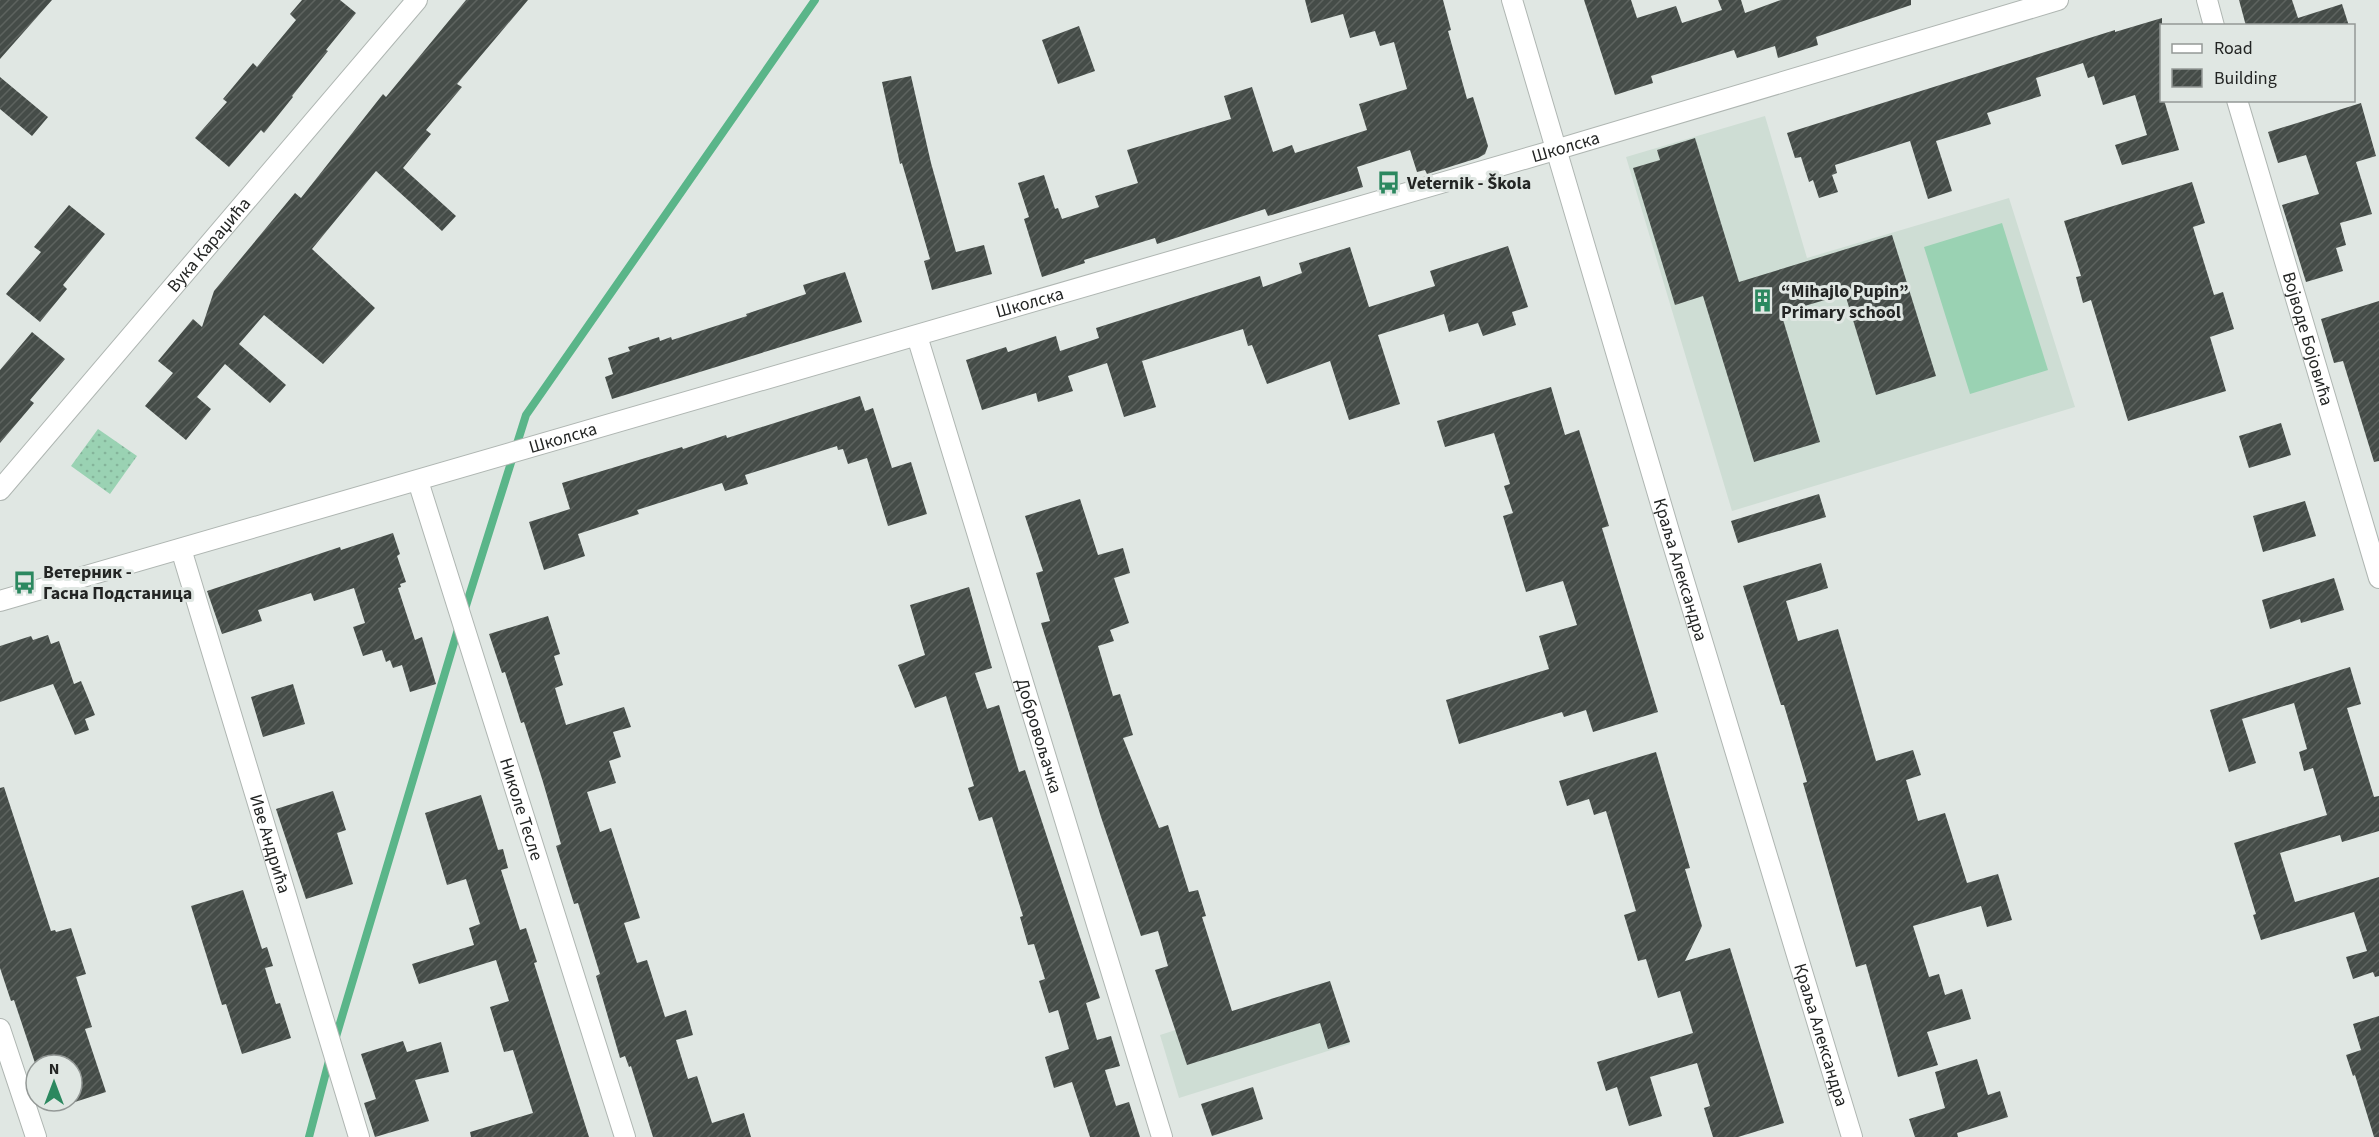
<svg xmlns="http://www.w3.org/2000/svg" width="2379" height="1137" font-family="'Source Sans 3',sans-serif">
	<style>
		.built { fill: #ceddd4 }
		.park { fill: url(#park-dots) }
		.garden { fill: #9ad2b3 }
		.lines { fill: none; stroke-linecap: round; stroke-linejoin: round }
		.stream { stroke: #5ab589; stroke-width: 8 }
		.building { fill: url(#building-hatch) }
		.minor-casing { stroke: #afb6b2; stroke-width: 22 }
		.minor { stroke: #fff; stroke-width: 20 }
		.labels { text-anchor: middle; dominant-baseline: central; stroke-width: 6; stroke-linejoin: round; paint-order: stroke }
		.street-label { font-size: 18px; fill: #232524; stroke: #e0e7e3 }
		.poi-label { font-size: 18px; font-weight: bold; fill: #232524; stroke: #e0e7e3; text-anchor: start }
	</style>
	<defs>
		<pattern id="park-dots" width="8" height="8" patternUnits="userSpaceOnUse" patternTransform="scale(1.5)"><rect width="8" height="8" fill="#9ad2b3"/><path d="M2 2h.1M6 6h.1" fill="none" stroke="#84b49a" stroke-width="1.8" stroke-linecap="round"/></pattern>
		<pattern id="building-hatch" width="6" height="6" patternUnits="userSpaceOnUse" patternTransform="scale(1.5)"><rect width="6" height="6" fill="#454c48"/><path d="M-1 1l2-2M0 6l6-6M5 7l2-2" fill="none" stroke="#5d635f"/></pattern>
	</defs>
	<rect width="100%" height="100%" fill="#e0e7e3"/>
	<path class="built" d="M1765,116L1807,258L2009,198L2075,407L1732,511L1626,157Z
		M1330,981L1350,1044L1179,1098L1160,1035Z"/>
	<path class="park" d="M98,429L137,456L110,494L71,466Z"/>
	<path class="garden" d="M2002,223L2048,370L1970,394L1924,247Z"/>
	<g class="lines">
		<path class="stream" d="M464,612L526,415L815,0
			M335,1040L459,626
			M309,1137L330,1057"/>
	</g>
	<path class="building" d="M0,0H52L0,59Z
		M302,0H340L356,13L326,50L328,51L292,96L293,97L264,133L261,130L229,167L195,138L227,102L223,99L253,63L257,67L296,20L290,14Z
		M466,0H528L457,84L462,87L426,130L431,134L403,168L456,216L442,231L376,171L312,249L375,308L323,364L264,315L239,344L286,385L270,403L225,364L197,397L211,409L186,440L145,406L173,373L158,361L193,319L202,327L214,291L295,193L301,198L383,94L386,97Z
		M1305,0H1443L1451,30L1448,31L1467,99L1473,97L1488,146L1485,154L1478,158L1427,174L1425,170L1417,172L1410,150L1357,167L1363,187L1268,216L1265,209L1157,244L1155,238L1084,260L1085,263L1042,277L1024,219L1029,217L1018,183L1044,175L1055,209L1058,208L1062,219L1099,207L1095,196L1138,183L1127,150L1231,119L1224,96L1252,87L1273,152L1292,145L1295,153L1367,130L1359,104L1407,89L1394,42L1380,46L1375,31L1350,38L1343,14L1311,23Z
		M1584,0H1631L1637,18L1676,6L1682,23L1722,10L1718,0H1741L1745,13L1781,0H1911V5L1816,37L1818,45L1778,58L1775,46L1737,58L1734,50L1651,76L1653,83L1615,95Z
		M2239,0H2292L2298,18L2342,4L2349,26H2246Z
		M2162,18V100H2164L2179,150L2122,165L2115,145L2147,135L2135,95L2103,105L2094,76L2088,78L2083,63L2036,78L2041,96L1987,113L1991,124L1936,141L1952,191L1928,199L1910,141L1835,165L1837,173L1832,175L1838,192L1819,198L1813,180L1809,182L1801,157L1795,158L1787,133L2115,30V32Z
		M1079,26L1095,71L1058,84L1042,40Z
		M911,76L931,163L956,252L984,245L992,274L932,290L924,261L930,259L902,163L900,164L882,82Z
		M0,77L48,117L32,136L0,109Z
		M2361,103L2376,156L2356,162L2372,214L2340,223L2346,245L2336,248L2343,271L2306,282L2282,205L2319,194L2306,155L2278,163L2268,132Z
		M1695,138L1739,282L1892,235L1936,376L1876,395L1845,294L1781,313L1820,442L1754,462L1703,296L1675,305L1633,168L1660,160L1657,150Z
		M2192,182L2205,223L2193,227L2214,295L2223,292L2234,329L2210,337L2226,391L2128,421L2091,300L2083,303L2076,277L2081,276L2064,221Z
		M69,205L105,234L63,285L67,289L40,322L6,294L41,252L34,247Z
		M1508,246L1528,307L1512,312L1516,325L1483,336L1478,323L1449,332L1444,314L1378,335L1400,404L1349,420L1330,361L1267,384L1252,345L1248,346L1243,329L1142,361L1156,407L1124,417L1107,363L1068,376L1073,391L1038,402L1036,393L982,410L966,360L1006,347L1008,352L1056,336L1060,351L1099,338L1096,328L1260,276L1263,287L1302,273L1299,263L1350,247L1369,307L1435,286L1430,271Z
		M845,272L862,322L612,399L605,377L613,374L608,358L630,351L628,347L659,337L660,341L671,337L672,340L747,316L746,314L806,294L803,285Z
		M2379,301V461L2374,462L2343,361L2334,363L2321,319Z
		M32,332L65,359L30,400L34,403L0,443V370Z
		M1551,387L1565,435L1579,430L1609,526L1602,528L1658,712L1593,732L1586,710L1564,717L1562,712L1459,744L1446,700L1549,669L1539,636L1577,625L1563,581L1526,592L1503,516L1513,513L1504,486L1510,484L1494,433L1445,447L1437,421Z
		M860,396L865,411L873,408L892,468L911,462L927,514L888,526L867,458L848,464L843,449L838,450L837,446L745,475L748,484L725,491L722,483L637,510L639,514L578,534L585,556L544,570L529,522L570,509L562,483L682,447L683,449L726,435L727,438Z
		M2281,423L2291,455L2249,468L2239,436Z
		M1819,494L1826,517L1738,543L1731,521Z
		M1080,499L1098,555L1123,548L1130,573L1114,578L1129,623L1110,630L1114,641L1098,646L1113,696L1120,694L1133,735L1123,738L1159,828L1168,825L1189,892L1198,890L1206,916L1202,917L1232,1011L1330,981L1350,1042L1328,1049L1320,1023L1187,1065L1155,970L1168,966L1158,931L1141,936L1101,817L1041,623L1050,621L1036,573L1043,571L1025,516Z
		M2305,501L2316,536L2263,552L2253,516Z
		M393,533L400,554L397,556L406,582L400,584L401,587L398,588L415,640L422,637L436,684L410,692L402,665L393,668L390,660L386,662L382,650L363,656L353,627L365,623L354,588L314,601L311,593L258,610L262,621L222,634L207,591L340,547L341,550Z
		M1821,563L1828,588L1786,601L1798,641L1838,629L1876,761L1913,750L1921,775L1906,780L1918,821L1945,813L1967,883L1998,874L2012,920L1987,927L1981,906L1913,926L1929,977L1939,974L1945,995L1962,989L1971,1019L1927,1032L1938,1065L1898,1077L1866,964L1856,967L1803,783L1807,782L1784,705H1781L1743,586Z
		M2334,578L2344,610L2301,623L2300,619L2270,629L2262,600Z
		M969,587L992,668L975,673L987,709L999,705L1019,772L1025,770L1100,998L1086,1003L1097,1040L1111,1036L1120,1066L1105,1070L1116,1106L1129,1102L1140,1137H1090L1072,1082L1054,1088L1045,1057L1069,1049L1058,1010L1049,1013L1039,981L1045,979L1034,944L1028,945L1020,917L1023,916L992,817L979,821L968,788L974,786L946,696L915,708L898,665L925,655L910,605Z
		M548,616L560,654L554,656L563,685L555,688L566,725L624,707L631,727L613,732L621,757L609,761L616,783L587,792L600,832L611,828L640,918L624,923L637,963L647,960L665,1017L686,1010L693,1035L676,1040L688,1079L697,1076L712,1123L744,1113L751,1137H653L631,1066L629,1067L625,1056L620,1058L596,976L600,974L578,903L574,904L556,846L561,844L543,782L524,722L521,723L505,672L502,673L489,634Z
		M48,635L51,644L59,641L74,684L81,681L95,715L85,719L89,730L75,735L53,684L0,702V646L31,636L33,640Z
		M2350,667L2361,704L2347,708L2374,797L2379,796V831L2342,842L2340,835L2280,853L2295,902L2379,877V976L2375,977L2373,972L2353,979L2346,957L2367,951L2354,912L2261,940L2253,915L2256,914L2234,843L2327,815L2313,768L2304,771L2299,752L2307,749L2294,703L2242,719L2256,763L2229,772L2210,710Z
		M293,684L305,724L263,737L251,697Z
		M1656,752L1690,868L1685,869L1702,926L1685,961L1730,948L1784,1123L1738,1137H1713L1704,1108L1710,1106L1697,1063L1650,1077L1662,1116L1629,1126L1617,1087L1606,1091L1597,1062L1693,1033L1680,991L1658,998L1646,959L1638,961L1624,915L1636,911L1606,811L1594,815L1589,799L1567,806L1559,781Z
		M4,787L51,931L55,930L56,932L71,928L86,974L76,977L92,1027L85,1029L106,1092L47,1111L44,1101H72V1065H36V1078L32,1067L36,1066L14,1000L11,1001L0,968V788Z
		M333,791L346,830L337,833L353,884L306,899L276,809Z
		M481,795L498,850L503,849L508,868L501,870L520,930L526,928L537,962L534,963L589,1137H471L470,1132L533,1113L513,1050L504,1052L490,1007L509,1001L496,960L419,984L412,964L474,945L469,928L480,924L466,879L447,885L425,813Z
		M243,890L262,949L267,947L273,966L265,968L276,1004L280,1003L291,1038L242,1054L226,1004L222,1005L191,906Z
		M2379,1016V1137H2374L2355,1075L2353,1076L2346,1055L2361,1050L2353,1024Z
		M403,1041L407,1052L441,1042L449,1072L415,1080L429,1121L375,1137L364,1103L376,1099L361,1054Z
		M1977,1059L1988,1095L2000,1091L2008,1117L1957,1133L1958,1137H1915L1909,1119L1945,1108L1935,1072Z
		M1253,1087L1263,1119L1212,1136L1201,1104Z"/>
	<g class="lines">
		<defs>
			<g id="minor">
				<path id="s1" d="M1512,0L1671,538L1852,1137"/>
				<path d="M2207,0L2214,26"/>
				<path id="s2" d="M2237,100L2379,578"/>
				<path id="s3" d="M917,336L1162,1137"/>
				<path id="s4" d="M418,481L625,1137"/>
				<path id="s5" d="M0,490L417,0"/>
				<path id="s6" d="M181,549L359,1137"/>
				<path id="s7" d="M0,601L1555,150L2058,0"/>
				<path d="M0,1029L36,1137"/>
			</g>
		</defs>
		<use href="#minor" class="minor-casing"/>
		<use href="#minor" class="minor"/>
	</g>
	<defs>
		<symbol id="bus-bare" viewBox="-9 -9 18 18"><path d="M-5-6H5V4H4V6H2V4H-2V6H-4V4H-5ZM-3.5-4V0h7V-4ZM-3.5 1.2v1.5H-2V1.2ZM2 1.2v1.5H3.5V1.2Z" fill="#2b885f" stroke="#e0e7e3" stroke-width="2.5" paint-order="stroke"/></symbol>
		<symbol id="building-bare" viewBox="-9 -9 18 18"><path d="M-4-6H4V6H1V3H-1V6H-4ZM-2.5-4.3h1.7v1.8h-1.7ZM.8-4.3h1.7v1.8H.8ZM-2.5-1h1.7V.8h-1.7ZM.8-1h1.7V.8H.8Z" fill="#2b885f" stroke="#e0e7e3" stroke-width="2.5" paint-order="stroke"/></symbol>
	</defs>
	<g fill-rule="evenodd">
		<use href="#bus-bare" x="1372" y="166" width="33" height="33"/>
		<use href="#building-bare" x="1746" y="284" width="33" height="33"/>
		<use href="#bus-bare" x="8" y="566" width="33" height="33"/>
	</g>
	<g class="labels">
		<g class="street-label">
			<text stroke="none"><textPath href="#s7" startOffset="1630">Школска</textPath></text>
			<text stroke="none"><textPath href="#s5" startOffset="322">Вука Караџића</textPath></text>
			<text stroke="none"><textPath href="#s7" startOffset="1072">Школска</textPath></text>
			<text stroke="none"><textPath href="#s2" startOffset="249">Војводе Бојовића</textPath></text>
			<text stroke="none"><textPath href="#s7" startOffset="586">Школска</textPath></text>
			<text stroke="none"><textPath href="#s1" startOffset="594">Краља Александра</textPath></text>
			<text stroke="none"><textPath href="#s3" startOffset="418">Добровољачка</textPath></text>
			<text stroke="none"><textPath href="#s4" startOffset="344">Николе Тесле</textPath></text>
			<text stroke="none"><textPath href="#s6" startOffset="308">Иве Андрића</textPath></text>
			<text stroke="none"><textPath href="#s1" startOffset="1080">Краља Александра</textPath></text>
		</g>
		<g class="poi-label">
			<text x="1407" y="183">Veternik - Škola</text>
			<text x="1781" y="291">“Mihajlo Pupin”<tspan x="1781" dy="21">Primary school</tspan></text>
			<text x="43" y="572">Ветерник -<tspan x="43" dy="21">Гасна Подстаница</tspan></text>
		</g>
	</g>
	<rect x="2160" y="24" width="195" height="78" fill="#e0e7e3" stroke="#949997" stroke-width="1.5"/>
	<rect x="2172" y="44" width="30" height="9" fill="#ffffff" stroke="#949997" stroke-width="1.5"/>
	<text x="2214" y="54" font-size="18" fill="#232524">Road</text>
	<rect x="2172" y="69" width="30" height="18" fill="url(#building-hatch)" stroke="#949997" stroke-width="1.5"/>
	<text x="2214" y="84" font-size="18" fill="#232524">Building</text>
	<g transform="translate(54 1083)"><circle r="28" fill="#e0e7e3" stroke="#949997" stroke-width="1.5"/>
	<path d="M0-4.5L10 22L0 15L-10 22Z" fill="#2b885f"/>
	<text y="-9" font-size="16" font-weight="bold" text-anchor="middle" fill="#232524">N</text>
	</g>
</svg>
